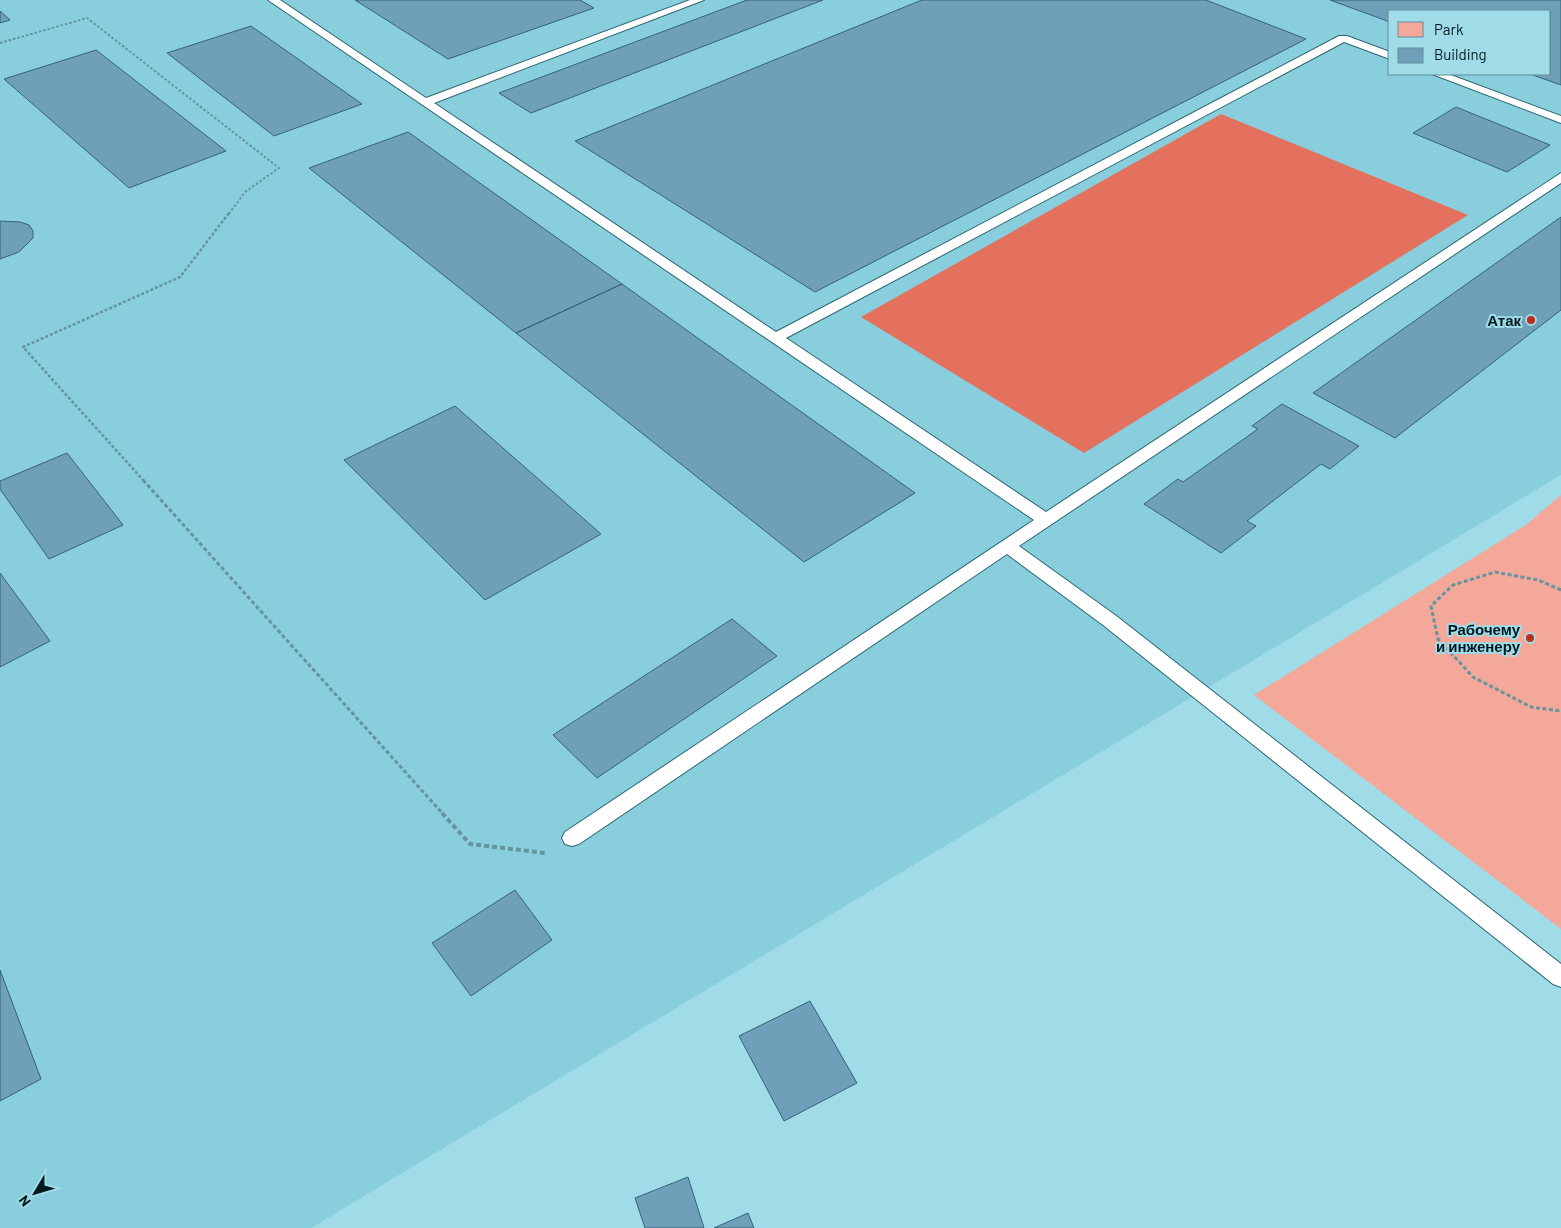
<svg xmlns="http://www.w3.org/2000/svg" width="1561" height="1228" font-family="Barlow,sans-serif">
	<style>
		.built { fill: #89cedc; fill-rule: evenodd }
		.green { fill: #f4a899 }
		.forest { fill: #e3715d }
		.building { fill: #6fa0b9; stroke: #34637a }
		.lines { fill: none; stroke-linecap: round; stroke-linejoin: round }
		.lane-casing { stroke: #2b6772; stroke-width: 2 }
		.path-far3 { stroke: #65949e; stroke-width: 2; stroke-dasharray: 2.5 2; stroke-linecap: butt }
		.path-far2 { stroke: #65949e; stroke-width: 2.5; stroke-dasharray: 3 2; stroke-linecap: butt }
		.path-far1 { stroke: #65949e; stroke-width: 3; stroke-dasharray: 4 2.5; stroke-linecap: butt }
		.path { stroke: #65949e; stroke-width: 4; stroke-dasharray: 5 3; stroke-linecap: butt }
		.lane { fill: #fff; fill-rule: evenodd }
		.poi-dot { fill: #ba2e1a; stroke: #9fdce8; stroke-width: 2 }
		.labels { text-anchor: middle; dominant-baseline: central; stroke-width: 4; stroke-linejoin: round; paint-order: stroke }
		.poi-label { font-size: 15px; font-weight: bold; fill: #021a1f; stroke: #9fdce8; text-anchor: end }
	</style>
	<rect width="100%" height="100%" fill="#9fdce8"/>
	<path class="built" d="M0,0H1561V475L311,1228H0ZM1390,11H1550V74H1390Z"/>
	<path class="green" d="M1561,495V929L1254,695L1527,524Z"/>
	<path class="forest" d="M1221,114L1468,215L1084,453L861,317Z"/>
	<path class="building" d="M355,0H580L594,8L448,59Z
		M747,0H823L531,113L499,93Z
		M922,0H1206L1306,39L815,292L575,141Z
		M1330,0H1561V85L1530,74H1550V11H1390V22Z
		M0,11L10,20L0,23Z
		M251,26L362,104L274,136L167,53Z
		M96,50L226,151L129,188L4,79Z
		M1456,107L1550,145L1507,172L1413,133Z
		M408,132L622,284L516,333L309,168Z
		M1561,217V310L1395,438L1313,393Z
		M0,221L20,222L29,225L33,231V238L19,252L0,259Z
		M622,284L915,493L804,562L516,333Z
		M1282,404L1359,446L1330,469L1321,464L1247,521L1256,526L1221,553L1144,504L1178,479L1183,482L1258,429L1252,426Z
		M455,406L601,534L485,600L344,460Z
		M67,453L123,525L49,559L0,489V481Z
		M0,573L50,641L0,667Z
		M732,619L777,656L597,778L553,735Z
		M515,890L552,940L471,996L432,943Z
		M0,970L41,1079L0,1101Z
		M810,1001L857,1083L784,1121L739,1036Z
		M688,1177L704,1228H645L635,1198Z
		M748,1213L754,1228H714Z"/>
	<g class="lines">
		<defs>
			<path id="lane" d="M268,0H280L426,98L690,0H704L434,103L776,332L1339,36H1347L1390,52V59L1344,42L786,338L1046,512L1561,173V183L1019,546L1115,615L1561,964V987L1553,984L1103,625L1007,554L579,844L572,846L565,844L562,838L565,832L1034,520Z
				M1432,74H1448L1561,116V123Z"/>
		</defs>
		<use href="#lane" class="lane-casing"/>
		<path class="path-far3" d="M0,43L87,18L279,168L245,192L228,215"/>
		<path class="path-far2" d="M144,481L23,347L180,277L229,213"/>
		<path class="path-far1" d="M143,480L443,814
			M1561,590L1538,580L1495,572L1453,585L1431,606L1438,639L1473,677L1531,707L1561,711"/>
		<path class="path" d="M442,813L470,844L545,853"/>
		<use href="#lane" class="lane"/>
	</g>
	<g class="poi-dot">
		<circle cx="1531" cy="320" r="5"/>
		<circle cx="1530" cy="638" r="5"/>
	</g>
	<g class="labels">
		<g class="poi-label">
			<text x="1521" y="320">Атак</text>
			<text x="1520" y="629">Рабочему<tspan x="1520" dy="17">и инженеру</tspan></text>
		</g>
	</g>
	<rect x="1388" y="10" width="162" height="65" fill="#9fdce8" stroke="#608e98"/>
	<rect x="1398" y="22" width="25" height="15" fill="#f4a899" stroke="#608e98"/>
	<text x="1434" y="35" font-size="15" fill="#021a1f">Park</text>
	<rect x="1398" y="48" width="25" height="15" fill="#6fa0b9" stroke="#608e98"/>
	<text x="1434" y="60" font-size="15" fill="#021a1f">Building</text>
	<g transform="translate(35 1193) rotate(232)" stroke="#9fdce8" stroke-width="4" paint-order="stroke">
	<path d="M0-4L9 19L0 12L-9 19Z" fill="#021a1f"/>
	<text y="-8" font-size="14" font-weight="bold" text-anchor="middle" fill="#021a1f">N</text>
	</g>
</svg>
